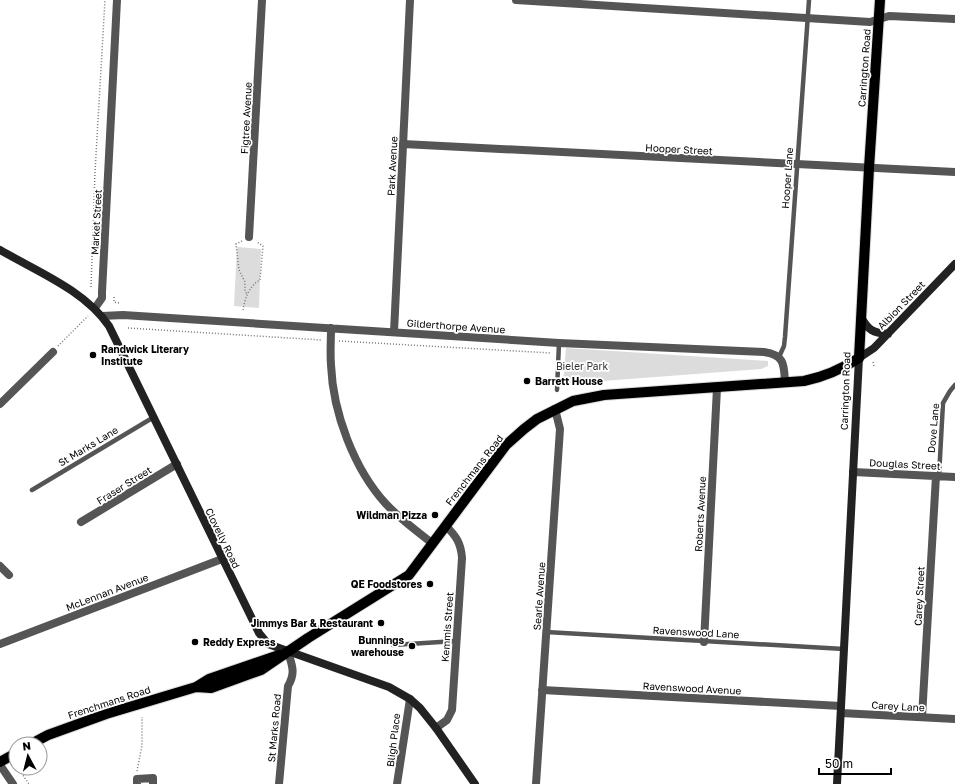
<svg xmlns="http://www.w3.org/2000/svg" width="955" height="784" font-family="'Golos Text',sans-serif">
	<style>
		.green { fill: #dcdcdc }
		.lines { fill: none; stroke-linecap: round; stroke-linejoin: round }
		.primary-casing { stroke: #dbdbdb; stroke-width: 12 }
		.path { stroke: #777; stroke-width: 1.5; stroke-dasharray: 1 2; stroke-linecap: butt }
		.lane { stroke: #555; stroke-width: 4.5 }
		.street { stroke: #555; stroke-width: 8 }
		.secondary { stroke: #222; stroke-width: 8 }
		.primary { stroke: #000; stroke-width: 10 }
		.poi-dot { fill: #000; stroke: #fff; stroke-width: 1.5 }
		.labels { text-anchor: middle; dominant-baseline: central; stroke-width: 3.5; stroke-linejoin: round; paint-order: stroke }
		.street-label { font-size: 10px; fill: #000; stroke: #fff }
		.poi-label { font-size: 10px; font-weight: bold; fill: #000; stroke: #fff; text-anchor: end }
		.park-label { font-size: 10px; fill: #333; stroke: #fff }
	</style>
	<rect width="100%" height="100%" fill="#fff"/>
	<path class="green" d="M237,247L261,249L259,308L234,306Z
		M566,348L768,361V366L761,369L563,384Z"/>
	<g class="lines">
		<defs>
			<path id="primary" d="M196,687L211,688L261,670L308,638L409,575L506,445L524,429L537,419L573,401L604,395L804,381C823,377 842,369 859,358L869,168L880,0
				M31,744L48,735L106,714L196,687L209,679L279,655
				M0,762L16,753"/>
		</defs>
		<use href="#primary" class="primary-casing"/>
		<path class="path" d="M242,241L236,244L239,270L245,282V290L247,295
			M91,287L95,172L105,0
			M114,297V302L119,303
			M243,310C245,298 249,286 260,280L263,246L257,242
			M128,328L322,340
			M339,341L551,353
			M58,346L88,316
			M873,362L874,366
			M18,768L29,784
			M137,771L142,745V717"/>
		<path class="lane" d="M779,357L784,346L785,337L809,0
			M557,390L559,343
			M939,476L943,403L950,391L955,385
			M32,490L154,417
			M546,632L844,649
			M393,645L456,641"/>
		<path class="street" d="M516,0L870,22L889,16L955,19
			M403,144L955,172
			M249,237L262,0
			M95,308L102,298V292L117,0
			M102,316L123,315L559,343L764,352C785,355 784,365 785,383
			M331,328C331,340 330,353 331,365C333,413 354,469 386,504C400,519 417,531 433,544
			M394,332L410,0
			M0,404L53,352
			M853,472L955,477
			M81,522L177,464
			M0,566L9,575
			M704,642L717,388
			M0,644L222,559
			M542,690L841,706
			M841,713L955,719
			M922,717L936,476
			M436,728L447,720L452,710L462,558C461,543 456,536 446,526
			M0,765L13,784
			M137,784V779L153,778V784
			M279,784L288,686C296,673 292,665 288,652
			M397,784L410,699
			M536,784L560,429L555,409"/>
		<path class="secondary" d="M0,250C38,272 84,290 109,326L259,633L268,644L389,687L410,699L420,708L436,728L475,784
			M861,317C868,330 873,333 888,334
			M837,784L859,358L874,348L955,264"/>
		<use href="#primary" class="primary"/>
	</g>
	<g class="poi-dot">
		<circle cx="93" cy="355" r="4"/>
		<circle cx="527" cy="381" r="4"/>
		<circle cx="435" cy="515" r="4"/>
		<circle cx="430" cy="584" r="4"/>
		<circle cx="381" cy="623" r="4"/>
		<circle cx="195" cy="642" r="4"/>
		<circle cx="412" cy="646" r="4"/>
	</g>
	<g class="labels">
		<g class="street-label">
			<text transform="translate(864 68) rotate(-86)">Carrington Road</text>
			<text transform="translate(246 118) rotate(-87)">Figtree Avenue</text>
			<text transform="translate(679 149) rotate(3)">Hooper Street</text>
			<text transform="translate(392 166) rotate(-87)">Park Avenue</text>
			<text transform="translate(787 178) rotate(-86)">Hooper Lane</text>
			<text transform="translate(96 222) rotate(-87)">Market Street</text>
			<text transform="translate(901 305) rotate(-46)">Albion Street</text>
			<text transform="translate(456 326) rotate(4)">Gilderthorpe Avenue</text>
			<text transform="translate(845 391) rotate(-88)">Carrington Road</text>
			<text transform="translate(933 428) rotate(-85)">Dove Lane</text>
			<text transform="translate(88 446) rotate(-31)">St Marks Lane</text>
			<text transform="translate(905 464) rotate(3)">Douglas Street</text>
			<text transform="translate(474 470) rotate(-52)">Frenchmans Road</text>
			<text transform="translate(124 485) rotate(-32)">Fraser Street</text>
			<text transform="translate(700 514) rotate(-87)">Roberts Avenue</text>
			<text transform="translate(223 538) rotate(64)">Clovelly Road</text>
			<text transform="translate(107 592) rotate(-21)">McLennan Avenue</text>
			<text transform="translate(539 596) rotate(-86)">Searle Avenue</text>
			<text transform="translate(919 596) rotate(-87)">Carey Street</text>
			<text transform="translate(447 627) rotate(-86)">Kemmis Street</text>
			<text transform="translate(696 632) rotate(3)">Ravenswood Lane</text>
			<text transform="translate(692 688) rotate(3)">Ravenswood Avenue</text>
			<text transform="translate(109 702) rotate(-18)">Frenchmans Road</text>
			<text transform="translate(898 706) rotate(3)">Carey Lane</text>
			<text transform="translate(274 728) rotate(-85)">St Marks Road</text>
			<text transform="translate(393 740) rotate(-83)">Bligh Place</text>
		</g>
		<g class="poi-label">
			<text x="101" y="349" text-anchor="start">Randwick Literary<tspan x="101" dy="12">Institute</tspan></text>
			<text x="535" y="381" text-anchor="start">Barrett House</text>
			<text x="427" y="515">Wildman Pizza</text>
			<text x="422" y="584">QE Foodstores</text>
			<text x="373" y="623">Jimmys Bar &amp; Restaurant</text>
			<text x="404" y="640">Bunnings<tspan x="404" dy="12">warehouse</tspan></text>
			<text x="203" y="642" text-anchor="start">Reddy Express</text>
		</g>
		<g class="park-label">
			<text x="582" y="366">Bieler Park</text>
		</g>
	</g>
	<g transform="translate(28 756) rotate(353)"><circle r="19" fill="#ffffff" stroke="#999999"/>
	<path d="M0-3L7 15L0 10L-7 15Z" fill="#000000"/>
	<text y="-6" font-size="11" font-weight="bold" text-anchor="middle" fill="#000000">N</text>
	</g>
	<path d="M819 768v6h72v-6" fill="none" stroke="#000000" stroke-width="2"/>
	<text x="825" y="768" font-size="12" fill="#000000" stroke="#ffffff" stroke-width="3" paint-order="stroke">50 m</text>
</svg>
